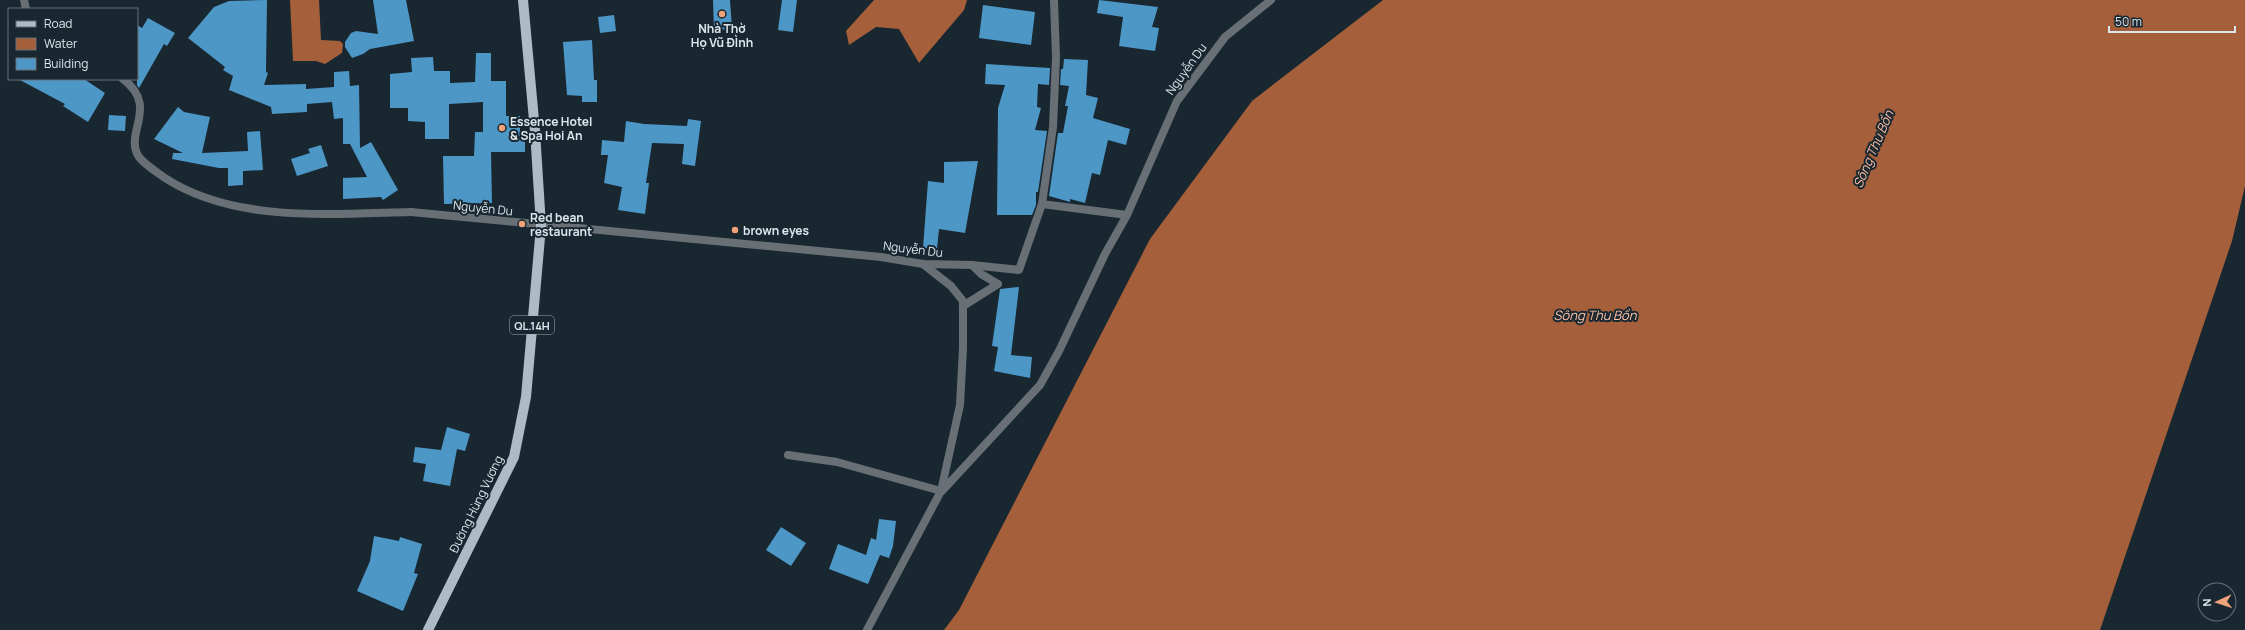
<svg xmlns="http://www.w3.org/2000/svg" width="2245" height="630" font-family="Manrope,sans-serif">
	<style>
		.water { fill: #a5603b }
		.building { fill: #4d97c7 }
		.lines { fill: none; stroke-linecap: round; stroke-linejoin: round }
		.service { stroke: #687075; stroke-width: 8 }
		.minor { stroke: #687075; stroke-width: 8 }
		.tertiary { stroke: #687075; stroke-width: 8 }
		.primary { stroke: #acbbc6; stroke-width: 10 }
		.poi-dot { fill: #f0a279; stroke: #192731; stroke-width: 1.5 }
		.labels { text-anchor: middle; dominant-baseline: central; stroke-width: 4; stroke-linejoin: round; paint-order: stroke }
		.shield { fill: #192731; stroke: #a2adb4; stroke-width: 1 }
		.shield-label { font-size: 11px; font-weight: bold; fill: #dde6ec }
		.poi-label { font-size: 12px; font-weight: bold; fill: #dde6ec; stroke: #192731; text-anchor: start }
		.street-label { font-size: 12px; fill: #dde6ec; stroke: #192731 }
		.water-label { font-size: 13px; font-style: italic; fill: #fec2a4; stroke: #192731 }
	</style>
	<rect width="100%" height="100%" fill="#192731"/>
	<path class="water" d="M290,0H319L321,40L340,41L343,44L342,53L325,64L316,61H293Z
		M874,0H967L964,10L919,63L899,29L876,27L849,45L846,31Z
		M1383,0H2245V186L2232,241L2100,630H944L959,610L1150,239L1252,101Z"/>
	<path class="building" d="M267,0L266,72L268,73L264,85L306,84V89L334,87V72L349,71L350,86L359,85L360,148L371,142L398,190L383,200L381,197L343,199V178L367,177L350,144H343V118L334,119L332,102L307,104V112L272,114L271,107L229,90L233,76L223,70L225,67L188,38L214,7L229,1Z
		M373,0H406L414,41L370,49L363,54L352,58L345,47V42L351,33L356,31L378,34Z
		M713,0H730L732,29L714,30Z
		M782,0H797L793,32L778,30Z
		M1099,0L1158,7L1152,27L1159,28L1155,51L1119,46L1123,17L1097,13Z
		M983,5L1035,12L1031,45L979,38Z
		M614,15L616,31L600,33L598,17Z
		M148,18L175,33L167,46L164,44L139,88L137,85V25L142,28Z
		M592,40L594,80H597V102H582V96L567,95L563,42Z
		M476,53H491V81H506V116H520V134H525V152H491L492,203L444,204L443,156H474L475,132H483V102L449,104V139H425V122L408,121V108H390V74L412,72L411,58L433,57L434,71H450V83L475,82Z
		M1064,59L1088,60L1086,95L1098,98L1093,118L1130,129L1126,145L1108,140L1100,175L1092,173L1085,203L1070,199V202L1049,196L1058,133H1063L1068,106H1065L1069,86L1060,85L1061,69H1063Z
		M986,64L1050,68L1049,85L1038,84L1037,107L1041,108L1035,130L1047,131L1038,192H1036V205L1032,215H997L998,108L1005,85L985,84Z
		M18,79H84L105,93L88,122L63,106L65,104Z
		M178,107L184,112L210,117L202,153L248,151L247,132L260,131L263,170L243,171V185L228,186V168H219L172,159L173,153H183L154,139Z
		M109,115L126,116L125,131L108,130Z
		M688,119L701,121L695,166L682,164L684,144L652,143L646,183H649L645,214L618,210L622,187L604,183L608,155H601L602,140L624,142L626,121L644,124L687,126Z
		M321,145L328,166L297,176L291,159L310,153L308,149Z
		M978,161L965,233L939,229L937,249L923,248L928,181L944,183V162Z
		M1019,287L1011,355L1032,357L1030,378L994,371L998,347L992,346L1000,289Z
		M447,427L470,434L465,451L457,449L450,486L423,481L426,464L413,462L415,447L441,450Z
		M879,519L896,521L893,546L889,558L880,555L868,584L829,569L838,544L866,555L871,538L876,540Z
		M781,527L806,543L791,566L766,550Z
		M374,536L399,541L400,537L422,544L414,573L418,574L403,611L357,591L370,561Z"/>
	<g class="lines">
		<path class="service" d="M788,455L837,462L941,491"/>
		<path class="minor" d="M24,0L26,9
			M123,79C160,107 123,133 139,157C145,165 157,172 165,178C234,223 331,214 411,212
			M963,306L998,284L981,274L972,265"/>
		<path class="tertiary" d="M1042,204L1053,127L1056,57L1054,0
			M411,212L881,257L923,264L972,265L1019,270L1042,204L1127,215L1177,101L1225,37L1271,0
			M942,491L1040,385L1059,351L1105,254L1127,215
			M867,630L941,491L960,405L963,348V301L951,286L923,264"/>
		<path class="primary" d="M428,630L514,457L526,397L541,226L535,131L523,0"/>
	</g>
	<g class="poi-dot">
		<circle cx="722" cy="14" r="4"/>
		<circle cx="502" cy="128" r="4"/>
		<circle cx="522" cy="224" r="4"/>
		<circle cx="735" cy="230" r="4"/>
	</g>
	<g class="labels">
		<rect class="shield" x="510" y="316" width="44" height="18" rx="3"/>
		<g class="shield-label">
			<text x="532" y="325">QL.14H</text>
		</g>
		<g class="poi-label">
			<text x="722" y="28" text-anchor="middle">Nhà Thờ<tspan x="722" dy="14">Họ Vũ ĐÌnh</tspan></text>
			<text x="510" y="121">Essence Hotel<tspan x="510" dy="14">&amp; Spa Hoi An</tspan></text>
			<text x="530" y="217">Red bean<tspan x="530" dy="14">restaurant</tspan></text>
			<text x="743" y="230">brown eyes</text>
		</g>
		<g class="street-label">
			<text transform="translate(1186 69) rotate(-54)">Nguyễn Du</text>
			<text transform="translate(483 208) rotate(6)">Nguyễn Du</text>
			<text transform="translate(913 249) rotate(7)">Nguyễn Du</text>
			<text transform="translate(476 504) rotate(-64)">Đường Hùng Vương</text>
		</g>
		<g class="water-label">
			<text transform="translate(1873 149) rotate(-67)">Sông Thu Bồn</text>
			<text x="1595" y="315">Sông Thu Bồn</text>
		</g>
	</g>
	<rect x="8" y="8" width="130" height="72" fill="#192731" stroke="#67737c"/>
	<rect x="16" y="21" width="20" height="6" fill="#acbbc6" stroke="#67737c"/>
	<text x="44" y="28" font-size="12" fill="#dde6ec">Road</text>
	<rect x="16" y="38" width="20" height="12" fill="#a5603b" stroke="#67737c"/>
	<text x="44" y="48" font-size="12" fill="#dde6ec">Water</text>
	<rect x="16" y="58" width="20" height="12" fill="#4d97c7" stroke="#67737c"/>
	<text x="44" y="68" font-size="12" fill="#dde6ec">Building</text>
	<g transform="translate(2217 602) rotate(267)"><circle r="19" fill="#192731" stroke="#67737c"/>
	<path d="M0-3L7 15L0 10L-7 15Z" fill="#f0a279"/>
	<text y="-6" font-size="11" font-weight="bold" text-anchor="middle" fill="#dde6ec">N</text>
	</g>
	<path d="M2109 26v6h126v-6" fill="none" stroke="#dde6ec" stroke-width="2"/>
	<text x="2115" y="26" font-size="12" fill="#dde6ec" stroke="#192731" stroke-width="3" paint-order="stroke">50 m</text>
</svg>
